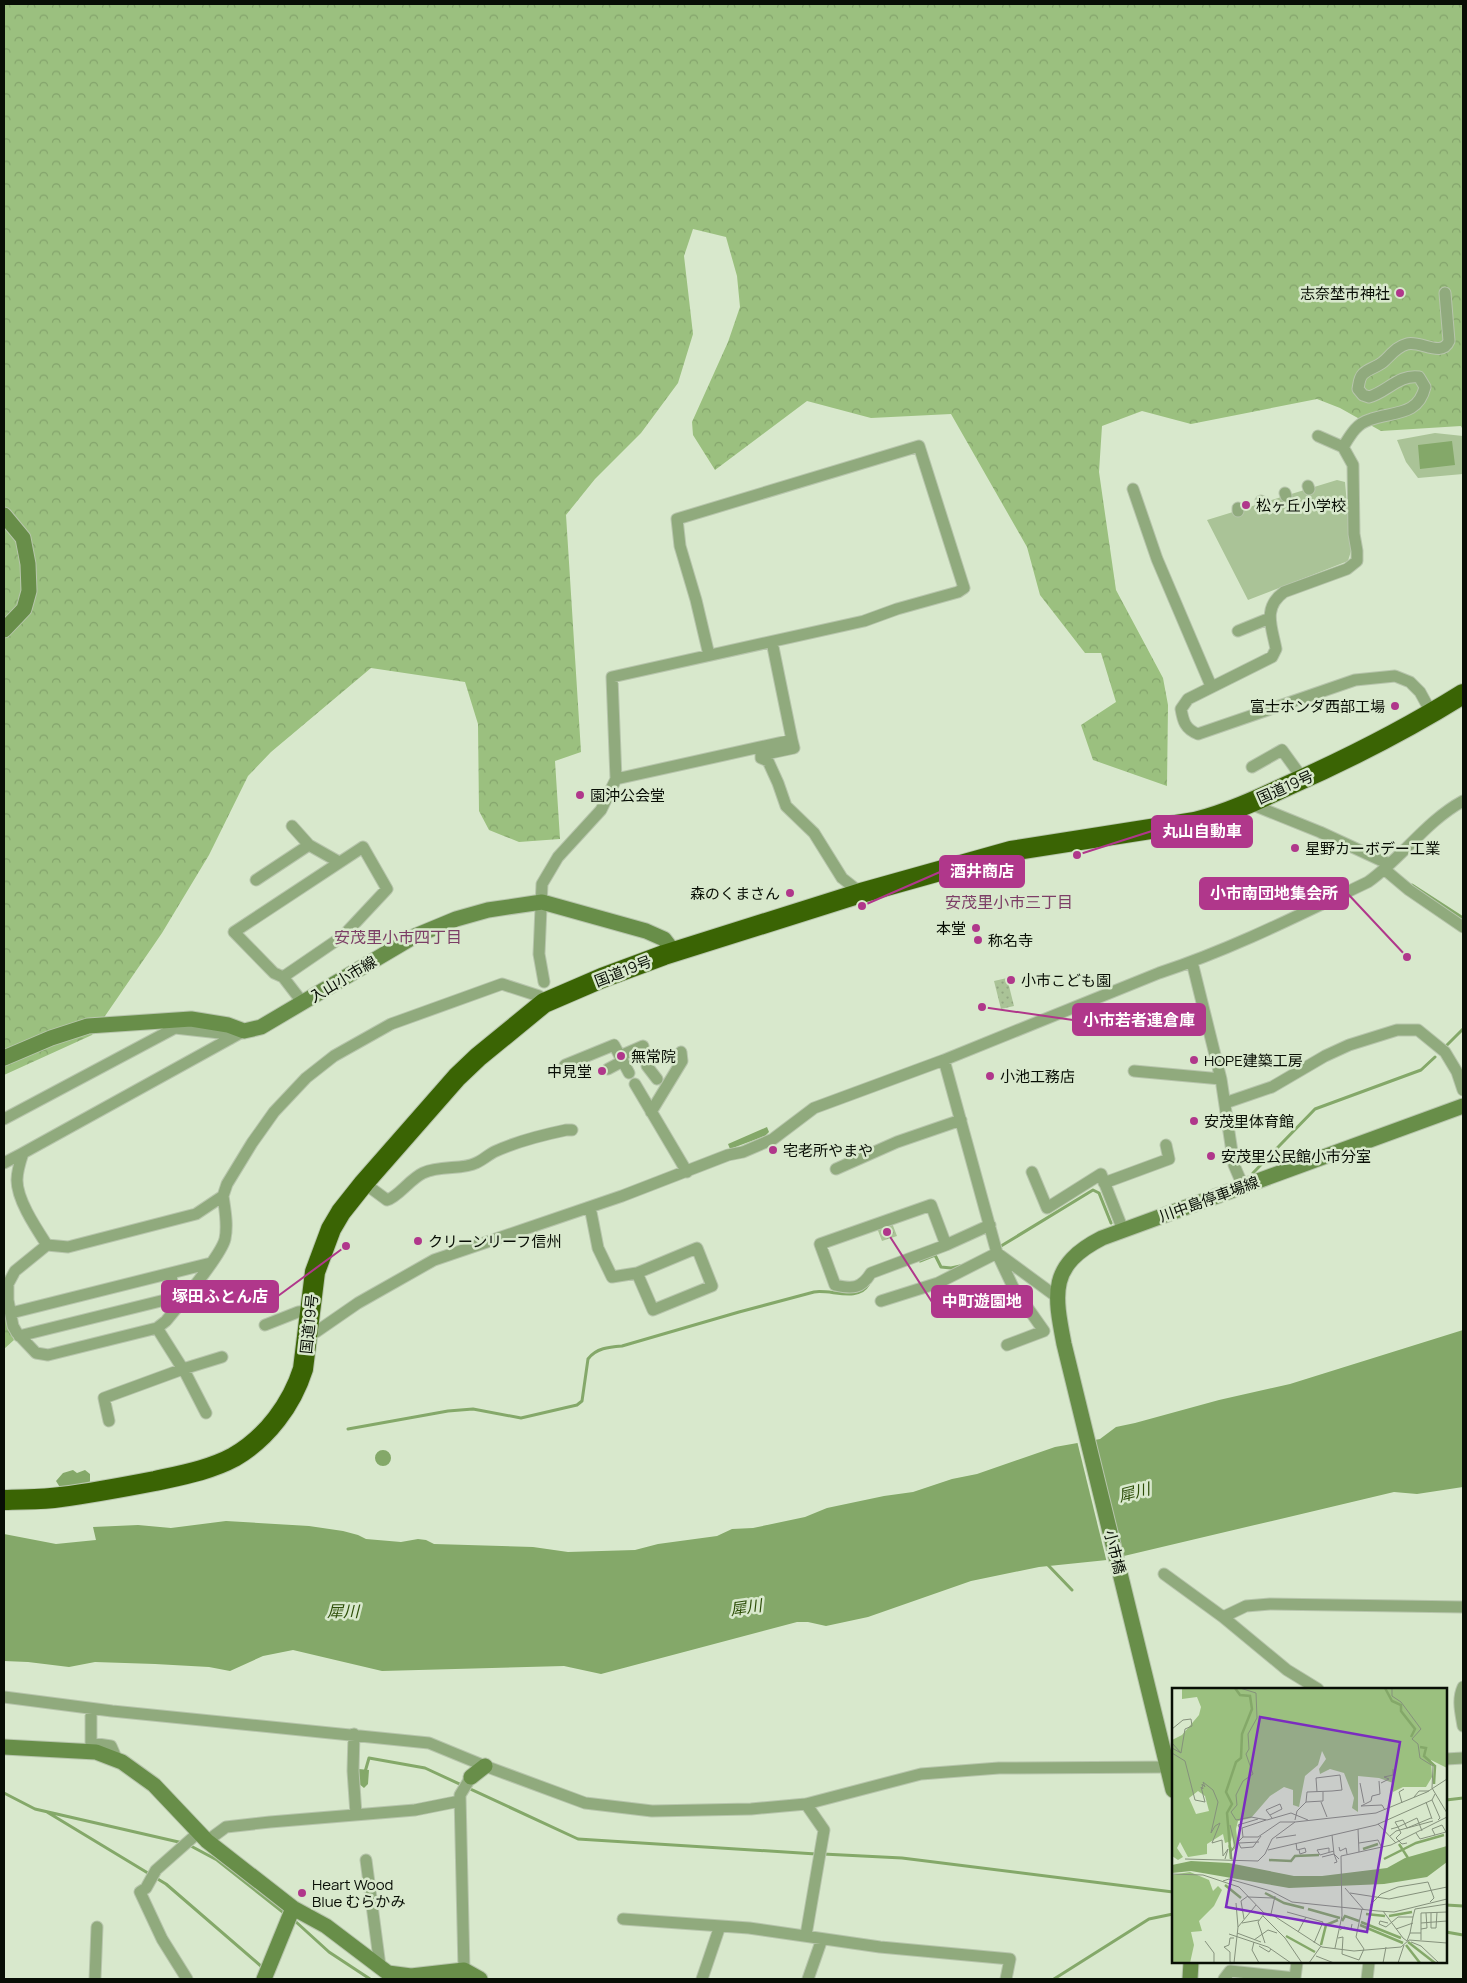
<svg xmlns="http://www.w3.org/2000/svg" width="1467" height="1983" font-family="Manrope,'Noto Sans JP',sans-serif">
	<style>
		.grass { fill: #aac397 }
		.forest { fill: url(#forest-crowns) }
		.park { fill: url(#park-dots) }
		.water { fill: #84a869 }
		.pier { fill: #d8e8cc }
		.lines { fill: none; stroke-linecap: round; stroke-linejoin: round }
		.stream { stroke: #84a869; stroke-width: 3 }
		.street-casing { stroke: #b7c5ac; stroke-width: 13 }
		.secondary-casing { stroke: #b7c5ac; stroke-width: 17 }
		.highway-casing { stroke: #b7c5ac; stroke-width: 22 }
		.street { stroke: #90aa7d; stroke-width: 11 }
		.secondary { stroke: #688e49; stroke-width: 15 }
		.highway { stroke: #3a6404; stroke-width: 20 }
		.poi-dot { fill: #b0378b; stroke: #d8e8cc; stroke-width: 2 }
		.labels { text-anchor: middle; dominant-baseline: central; stroke-width: 5; stroke-linejoin: round; paint-order: stroke }
		.poi-label { font-size: 15px; fill: #080e05; stroke: #d8e8cc; text-anchor: start }
		.street-label { font-size: 15px; fill: #080e05; stroke: #d8e8cc }
		.neighbourhood-label { font-size: 16px; fill: #7c3e66; stroke: #d8e8cc }
		.water-label { font-size: 16px; font-style: italic; fill: #2d4e08; stroke: #d8e8cc }
		.inset-river { fill: none; stroke: #84a869; stroke-width: 2.5 }
		.inset-road { fill: none; stroke: #85917c; stroke-width: 1 }
		.view { fill: #7b2cbf; fill-opacity: 0.15; stroke: #7b2cbf; stroke-width: 2.5 }
		.inset-edge { fill: none; stroke: #080e05; stroke-width: 2.5 }
		.leader { fill: none; stroke: #b0378b; stroke-width: 2 }
		.callout-dot { fill: #b0378b; stroke: #d8e8cc; stroke-width: 2 }
		.callout { fill: #b0378b; stroke: #b0378b; stroke-width: 2 }
		.callout-label { font-size: 16px; text-anchor: middle; font-weight: bold; fill: #fff }
	</style>
	<defs>
		<pattern id="forest-crowns" width="20" height="18" patternUnits="userSpaceOnUse" patternTransform="scale(1.25)"><rect width="20" height="18" fill="#9bc07f"/><path d="M2 6a3 3 0 1 1 6 0M12 15a3 3 0 1 1 6 0" fill="none" stroke="#84a46c"/></pattern>
		<pattern id="park-dots" width="8" height="8" patternUnits="userSpaceOnUse" patternTransform="scale(1.25)"><rect width="8" height="8" fill="#aac397"/><path d="M2 2h.1M6 6h.1" fill="none" stroke="#91a681" stroke-width="1.8" stroke-linecap="round"/></pattern>
	</defs>
	<rect width="100%" height="100%" fill="#d8e8cc"/>
	<path class="grass" d="M1435,433L1463,436V474L1418,478L1406,462L1397,440Z
		M1337,480L1345,482L1351,551L1348,561L1248,600L1207,520Z"/>
	<path class="forest" d="M4,4H1463V430L1461,426L1381,431L1340,408L1317,399L1191,424L1142,411L1102,426L1099,472L1116,590L1163,678L1168,705L1167,786L1093,760L1081,725L1116,702L1101,653H1085L1040,595L1027,547L951,414L871,418L807,401L715,470L693,435L692,422L728,342L740,307L737,276L726,237L693,229L684,256L693,334L678,383L641,433L595,479L566,515L581,752L555,761L560,839L519,842L489,830L479,811L478,724L465,682L371,668L271,752L248,776L209,855L162,933L92,1035L4,1075Z
		M4,1307L14,1340L4,1349Z"/>
	<path class="park" d="M1007,978L1014,1006L1001,1009L994,981Z
		M892,1223L897,1236L882,1241L877,1228Z"/>
	<path class="water" d="M1452,441L1455,465L1420,469L1418,445Z
		M767,1127L769,1132L765,1136L730,1149L728,1144Z
		M1463,1330V1487L1417,1494L1394,1492L1107,1560L1039,1567L971,1581L868,1617L826,1626L808,1622H797L601,1674L564,1666L382,1671L293,1650L263,1656L230,1671L209,1667L155,1664L95,1662L69,1667L28,1662L4,1661V1534L56,1544L96,1540L93,1527L138,1525L171,1528L226,1521L309,1526L343,1531L358,1535L366,1539L401,1542L418,1539L426,1540L434,1544L533,1547L568,1552L635,1550L658,1544L717,1536L732,1529L753,1528L805,1517L827,1508L884,1496L913,1492L952,1479L977,1474L1055,1447L1100,1439L1116,1427L1135,1423L1219,1400L1290,1384Z
		M375 1458a8 8 0 1 1 16 0a8 8 0 1 1-16 0Z
		M73,1470L77,1473L85,1470L90,1474V1481L88,1486L61,1489L56,1481L63,1473Z
		M359,1769L369,1770L368,1784L364,1788L358,1783Z"/>
	<path class="pier" d="M1092,1438L1121,1559L1107,1563L1077,1441Z"/>
	<g class="lines">
		<path class="stream" d="M1412,885L1463,918
			M1445,1047L1463,1029
			M1253,1173L1315,1109L1421,1070L1435,1057
			M1001,1246L1093,1190L1099,1193L1111,1223
			M920,1261L935,1255L941,1267L951,1268L960,1266
			M348,1429L448,1411L473,1409L521,1418L577,1405L582,1401L588,1359C596,1348 609,1347 622,1346L739,1312L814,1292C830,1289 858,1302 868,1285
			M1047,1564L1072,1590
			M365,1772L369,1758L425,1768L578,1839L816,1854
			M4,1793L35,1809L183,1843
			M1446,1800L1463,1798
			M47,1812L166,1884L262,1967
			M189,1845L217,1860L284,1913
			M823,1854L902,1858L1173,1892
			M1446,1905L1463,1906
			M295,1921L329,1952L370,1979
			M1446,1932L1463,1935
			M1054,1979L1149,1919L1173,1914"/>
		<defs>
			<path id="street" d="M1318,436L1343,447L1353,465L1354,534L1357,551V561L1347,569L1284,592C1262,608 1272,627 1276,649L1272,657L1188,699L1181,709C1183,721 1185,729 1198,734L1355,680L1395,676L1410,682L1420,692L1432,714
				M1343,447C1350,436 1356,424 1369,420C1392,411 1418,417 1425,387L1419,377C1399,374 1387,392 1369,397L1363,395L1358,389C1359,384 1359,378 1363,374C1368,369 1377,367 1383,362C1391,355 1396,347 1407,344C1420,340 1442,358 1449,341L1445,293
				M1308,486L1309,489
				M1133,489L1157,559L1211,686
				M1285,493L1286,496
				M1261,501V504
				M1238,508V511
				M1238,631L1270,618
				M792,740L794,748L761,755V758L768,761L778,783L786,806L814,833L842,878L861,893
				M1252,767L1282,750L1303,779
				M616,779L792,740L772,642
				M1253,801L1258,807L1320,832L1389,864
				M292,826L309,845
				M1384,869L1409,890L1463,927
				M256,880L309,845L339,862
				M1192,962L1221,1079L1234,1165L1243,1186
				M283,977L343,936L387,889L363,847L234,932L274,973L283,977L303,1003
				M544,982L539,954L542,884L558,857L601,810L616,779L612,677L864,621L897,609L958,592L964,588L919,446L677,519L680,546L696,600L709,655
				M244,1031L23,1153C20,1162 17,1171 17,1180C17,1200 36,1228 47,1245L68,1247L196,1214L223,1196L227,1184L252,1143L274,1112L306,1078L334,1056L391,1024L502,984L539,996L544,1003
				M620,1056L643,1046L647,1066L657,1079
				M944,1060L997,1253L1057,1297
				M565,1065L614,1045L629,1073
				M608,1069L623,1061
				M1134,1071L1221,1079
				M635,1084L687,1172
				M1225,1103L1272,1087L1325,1056L1349,1045L1397,1030H1418L1445,1052L1457,1072L1463,1090
				M651,1112L682,1061L681,1052
				M4,1119L175,1028L220,1033L230,1039
				M4,1163L23,1153
				M836,1169L897,1142L961,1120
				M1032,1172L1047,1208L1101,1174L1123,1230
				M364,1183L387,1200C398,1197 410,1179 423,1173C440,1165 463,1170 476,1163C483,1160 489,1154 496,1151C518,1141 542,1135 566,1130H572
				M1104,1183L1169,1159L1166,1145
				M590,1207L598,1248L612,1277L637,1273L697,1248L712,1286L653,1310L637,1273
				M47,1245L15,1271L8,1284V1300L13,1326L17,1333L36,1353L48,1355L157,1328L166,1321C179,1305 221,1256 225,1239C228,1225 225,1210 223,1196
				M946,1245L931,1205L820,1244L835,1285C852,1289 861,1289 871,1273L946,1245L990,1225
				M171,1273L174,1304
				M881,1301L938,1283L997,1253L1013,1287L1044,1331L1007,1345
				M11,1313L211,1263
				M265,1325L298,1312L310,1311
				M157,1328L186,1374L206,1413
				M308,1334L316,1332L358,1303L434,1260L622,1196L728,1155L743,1152L773,1139L814,1108L944,1060L1159,973C1232,949 1299,915 1368,882C1402,858 1426,821 1463,801
				M19,1336L173,1298
				M109,1421L104,1398L183,1369L222,1357
				M1164,1574L1223,1617L1287,1670L1318,1689
				M1223,1617L1246,1606L1270,1604L1463,1607
				M1463,1687C1457,1700 1461,1713 1463,1726
				M4,1697L112,1711L429,1743L485,1766L585,1803L652,1811L751,1809L806,1804L921,1774L999,1768L1173,1767
				M91,1709V1743L111,1746L117,1760
				M354,1734L353,1771L356,1814
				M1446,1759L1463,1758
				M207,1841L226,1827L270,1822L415,1810L460,1801
				M366,1860L380,1966
				M623,1919L749,1928L880,1947L1010,1959L1006,1979
				M806,1935L824,1830L806,1804
				M464,1970L460,1795L471,1777
				M95,1979L97,1927
				M187,1979L162,1939L140,1892L146,1888L156,1870L199,1832
				M702,1979L720,1926
				M808,1979L822,1939
				M1224,1979L1230,1971L1295,1978L1297,1962
				M1367,1979L1369,1962"/>
			<path id="secondary" d="M4,515L23,538L28,564L29,591L24,609L4,630
				M4,1058L51,1038L88,1026L191,1019L228,1025L244,1031L261,1027L415,936L456,919L488,910L542,902L646,931L664,939L674,952
				M4,1747L96,1752L122,1762L154,1785L207,1841L293,1908L326,1926L388,1973L411,1976L464,1970L480,1979
				M471,1777L485,1766
				M1173,1790L1064,1344C1054,1293 1049,1265 1102,1238L1463,1106
				M264,1979L293,1908
				M1190,1979L1191,1962"/>
			<path id="highway" d="M4,1500C23,1499 42,1500 61,1497C92,1493 124,1487 155,1481C182,1475 210,1470 234,1457C267,1438 292,1404 303,1369L315,1272L331,1229L341,1212L364,1183L457,1077L478,1057L544,1003L602,978L664,955L861,893L1011,851L1195,822C1227,814 1257,800 1287,786C1348,759 1407,729 1463,694"/>
		</defs>
		<use href="#street" class="street-casing"/>
		<use href="#secondary" class="secondary-casing"/>
		<use href="#highway" class="highway-casing"/>
		<use href="#street" class="street"/>
		<use href="#secondary" class="secondary"/>
		<use href="#highway" class="highway"/>
	</g>
	<g class="poi-dot">
		<circle cx="1400" cy="293" r="5"/>
		<circle cx="1246" cy="505" r="5"/>
		<circle cx="1395" cy="706" r="5"/>
		<circle cx="580" cy="795" r="5"/>
		<circle cx="1295" cy="848" r="5"/>
		<circle cx="790" cy="893" r="5"/>
		<circle cx="976" cy="928" r="5"/>
		<circle cx="978" cy="940" r="5"/>
		<circle cx="1011" cy="980" r="5"/>
		<circle cx="621" cy="1056" r="5"/>
		<circle cx="1194" cy="1060" r="5"/>
		<circle cx="602" cy="1071" r="5"/>
		<circle cx="990" cy="1076" r="5"/>
		<circle cx="1194" cy="1121" r="5"/>
		<circle cx="773" cy="1150" r="5"/>
		<circle cx="1211" cy="1156" r="5"/>
		<circle cx="418" cy="1241" r="5"/>
		<circle cx="302" cy="1893" r="5"/>
	</g>
	<g class="labels">
		<g class="poi-label">
			<text x="1390" y="293" text-anchor="end">志奈埜市神社</text>
			<text x="1256" y="505">松ヶ丘小学校</text>
			<text x="1385" y="706" text-anchor="end">富士ホンダ西部工場</text>
			<text x="590" y="795">園沖公会堂</text>
			<text x="1305" y="848">星野カーボデー工業</text>
			<text x="780" y="893" text-anchor="end">森のくまさん</text>
			<text x="966" y="928" text-anchor="end">本堂</text>
			<text x="988" y="940">称名寺</text>
			<text x="1021" y="980">小市こども園</text>
			<text x="631" y="1056">無常院</text>
			<text x="1204" y="1060">HOPE建築工房</text>
			<text x="592" y="1071" text-anchor="end">中見堂</text>
			<text x="1000" y="1076">小池工務店</text>
			<text x="1204" y="1121">安茂里体育館</text>
			<text x="783" y="1150">宅老所やまや</text>
			<text x="1221" y="1156">安茂里公民館小市分室</text>
			<text x="428" y="1241">クリーンリーフ信州</text>
			<text x="312" y="1884">Heart Wood<tspan x="312" dy="17">Blue むらかみ</tspan></text>
		</g>
		<g class="street-label">
			<text transform="translate(1285 787) rotate(-24)">国道19号</text>
			<text transform="translate(623 971) rotate(-21)">国道19号</text>
			<text transform="translate(343 979) rotate(-31)">入山小市線</text>
			<text transform="translate(1209 1199) rotate(-20)">川中島停車場線</text>
			<text transform="translate(309 1324) rotate(-84)">国道19号</text>
			<text transform="translate(1115 1552) rotate(76)">小市橋</text>
		</g>
		<g class="neighbourhood-label">
			<text x="1009" y="902">安茂里小市三丁目</text>
			<text x="398" y="937">安茂里小市四丁目</text>
		</g>
		<g class="water-label">
			<text transform="translate(1134 1492) rotate(-14)">犀川</text>
			<text transform="translate(746 1607) rotate(-8)">犀川</text>
			<text x="343" y="1611">犀川</text>
		</g>
	</g>
	<g transform="translate(1172 1688)">
		<rect width="275" height="275" fill="#d8e8cc"/>
		<path d="M10,0H275V80L259,72L260,89L254,99H231L221,104V95L207,90L186,88V124L180,120L182,110L172,85L158,81L148,86L147,81L154,71L150,63L146,77L133,88L127,119L121,117V102L112,99L98,108L79,130L66,133L64,141L66,158L58,165L59,169L56,157L62,161L60,147L59,153L53,155L51,146L35,156V166L16,169L8,154L5,160L11,169L6,172L0,168V52L10,47L27,27L29,19L25,9L10,11ZM26,103L33,108L37,123L24,126L17,110ZM18,184L37,192L41,203L46,198L50,202L42,218L27,233L30,243L19,244L22,257L18,275H0V187Z" fill="#9bc07f" fill-rule="evenodd"/>
		<path d="M275,158V174L255,189L212,196L117,200L19,183L0,185V177L19,173L57,175L122,188H150L215,180L233,170Z" fill="#84a869"/>
		<path class="inset-river" d="M213,0L220,13L229,17V23L243,41L239,49M248,59L254,60L252,68L263,78L262,96M227,156L236,170M191,161L206,156M59,171L55,125L60,116L54,104L64,74L69,70L70,46L80,21L78,8L68,7L63,0M212,171L244,155L272,147M97,172L119,173L123,168L147,167M53,197L69,210M93,205L112,215L132,220M136,221L168,230M194,226L213,228M217,228L240,224M170,233L173,228L187,233M189,234L229,250M188,237L231,255M114,248L143,264M236,254L263,275M149,257L154,237L166,232M234,257L248,275"/>
		<path class="inset-road" d="M68,0L84,5L85,30L76,46L77,61L74,66L81,86L71,93L64,107L65,117L59,124L64,132L79,129L95,132L119,125L136,132M220,0V8L229,14L249,41L240,51L246,56L248,70L261,78L260,100L275,125M0,41L11,32L19,31L20,38L13,41L9,65M0,55L9,65L0,60M0,65L13,73L23,112L33,114L29,99L31,101L30,96L33,99L31,94L41,102L46,114L39,145L43,138L48,135L40,155L50,152L51,168L56,161L53,171M207,93L208,106L200,108L199,113L189,118L210,117L213,122M188,95L192,115M209,95L217,91L212,89L221,87V81M242,109L247,103H257M260,112L268,130L266,132M134,114L151,113V104M149,114L155,129M254,114L260,131M230,115L227,104L232,101M98,127L110,121L108,116L94,122L100,130M94,132L70,140L71,149H86L108,134H123M123,132L125,123L134,114L135,104L160,103L170,102L168,87L144,90L145,104M206,136L224,155M58,137L63,157L59,164L60,172M68,141L66,137L86,131M186,141L187,164M219,141L226,139L223,134L231,132L235,140L259,130M244,145L248,151L263,147L274,144L270,137L260,141L263,147M160,147L162,166L167,171M218,148L224,143L261,133M71,149L66,154L69,160L81,159L89,148M104,150L124,147M67,155L87,154M124,155L125,162L133,160L134,164L128,166L127,162M187,155L206,152L210,160M235,155L230,156L224,150L229,145L226,139L245,130L250,143M167,159L168,163L174,160L175,166M96,162L204,137L260,112L263,106M157,164V160L145,162L148,167L162,163M150,169L162,166L165,174L162,175M13,171L86,173L93,166L100,151L123,134L204,125L255,104L275,91M0,186L31,187L67,199L92,225L99,226L150,259L182,263L229,259L237,252L275,255M51,193L57,191L99,203L120,214L206,223L222,224L275,211M173,200L192,222M178,205L217,211L275,199M76,209L101,210M64,215L66,239M199,222V216L209,206L226,199L256,194L262,210L258,214M211,223L231,250L235,253L238,245M115,224L151,234L142,255M259,225V240H264L265,224M92,226L86,234L93,255M99,226L103,208M91,228L113,250L130,275M241,229L238,245H249M72,231L69,213L76,208M70,235L87,232M216,235L208,233L207,236L214,239L226,229H241L243,221L275,216M249,235L275,233M224,241L241,235M249,241L255,240L254,225M168,242L172,239L179,241L180,236M126,244L134,229M65,245L89,254M57,246L96,259L119,275M166,250L171,249L170,266L187,272L192,261L184,249L190,221M82,252L96,242L105,245M249,252V225L275,224M33,253L42,265V275M82,254L80,262L87,275M239,254L249,258L267,275M87,258L97,264L99,261M163,260L170,228L169,168L219,157L275,129M144,268L162,275M61,275L58,274V264L52,259L57,257L58,250H62M62,275L66,239L84,217M137,275L149,258M211,275L214,259M226,275L232,257"/>
		<path class="view" d="M88,29L228,54L195,244L54,219Z"/>
		<rect width="275" height="275" class="inset-edge"/>
	</g>
	<path class="leader" d="M1077 855L1152 831M862 906L940 872M1407 957L1348 894M982 1007L1073 1020M346 1246L278 1296M887 1232L932 1302"/>
	<g class="callout-dot">
		<circle cx="1077" cy="855" r="5"/>
		<circle cx="862" cy="906" r="5"/>
		<circle cx="1407" cy="957" r="5"/>
		<circle cx="982" cy="1007" r="5"/>
		<circle cx="346" cy="1246" r="5"/>
		<circle cx="887" cy="1232" r="5"/>
	</g>
	<g class="callout">
		<rect x="1152" y="816" width="100" height="31" rx="5"/>
		<rect x="940" y="856" width="84" height="31" rx="5"/>
		<rect x="1200" y="878" width="148" height="31" rx="5"/>
		<rect x="1073" y="1004" width="132" height="31" rx="5"/>
		<rect x="162" y="1281" width="116" height="31" rx="5"/>
		<rect x="932" y="1286" width="100" height="31" rx="5"/>
	</g>
	<g class="callout-label">
		<text x="1202" y="837">丸山自動車</text>
		<text x="982" y="877">酒井商店</text>
		<text x="1274" y="899">小市南団地集会所</text>
		<text x="1139" y="1026">小市若者連倉庫</text>
		<text x="220" y="1302">塚田ふとん店</text>
		<text x="982" y="1307">中町遊園地</text>
	</g>
	<rect width="1467" height="1983" fill="none" stroke="#080e05" stroke-width="10"/>
</svg>
